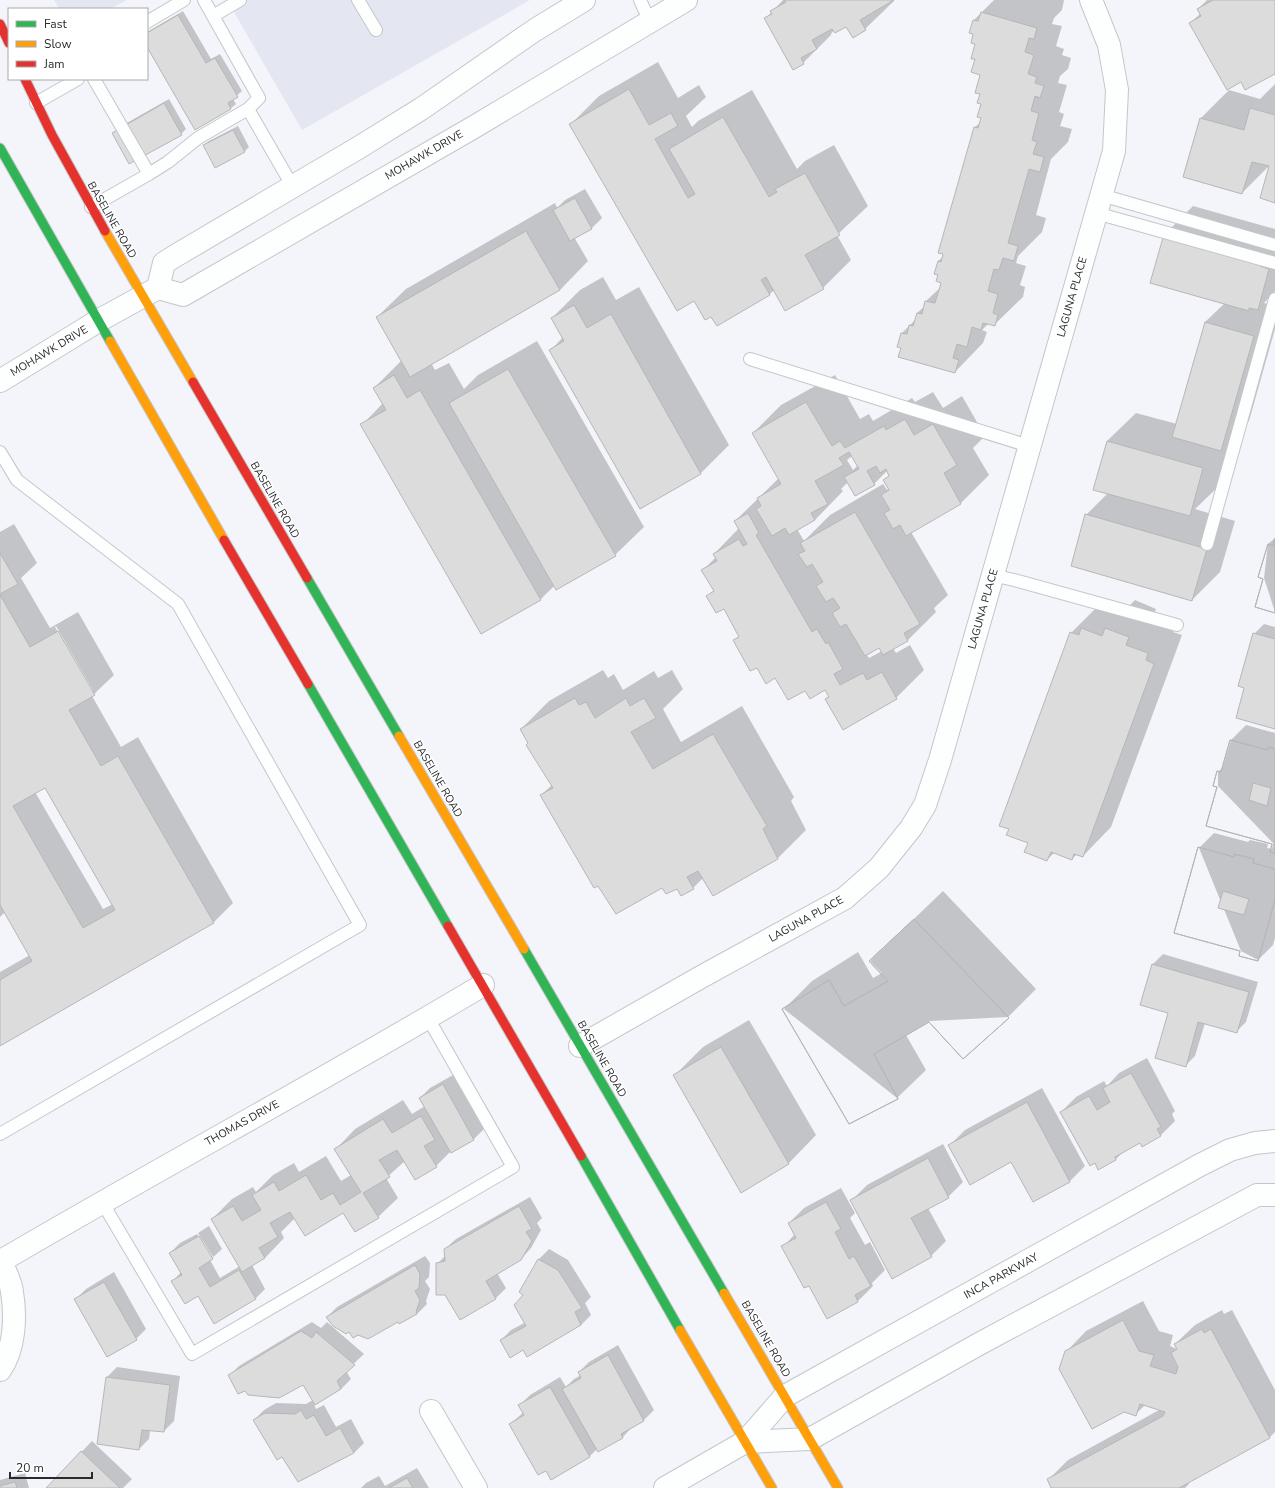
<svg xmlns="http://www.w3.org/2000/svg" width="1275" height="1488" font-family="'Nunito Sans',sans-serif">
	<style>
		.built { fill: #e4e6f1 }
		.shadow { fill: #0003; fill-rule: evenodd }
		.building { fill: #dddcdd; stroke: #b7b6b7; fill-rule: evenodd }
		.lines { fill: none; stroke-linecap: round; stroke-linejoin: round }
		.lane-casing { stroke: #c5c6ca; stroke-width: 14 }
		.street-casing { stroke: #c5c6ca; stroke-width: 24 }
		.fast-casing { stroke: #c5c6ca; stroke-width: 11 }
		.slow-casing { stroke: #c5c6ca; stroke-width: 11 }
		.jam-casing { stroke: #c5c6ca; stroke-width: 11 }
		.lane { stroke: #fdfefe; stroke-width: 12 }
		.street { stroke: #fdfefe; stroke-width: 22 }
		.fast { stroke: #30b455; stroke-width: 9 }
		.slow { stroke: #ff9f0a; stroke-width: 9 }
		.jam { stroke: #e5322d; stroke-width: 9 }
		.labels { text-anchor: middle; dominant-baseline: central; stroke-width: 3; stroke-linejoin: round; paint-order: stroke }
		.street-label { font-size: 11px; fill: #292a2d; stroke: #fff }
	</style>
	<rect width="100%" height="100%" fill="#f4f5fa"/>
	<path class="built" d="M54,0H127L110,9H59Z
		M227,0H530L302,130Z"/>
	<path class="shadow" d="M783,0H893L894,1L865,29L847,25L834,30L831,34V35L803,63L765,19Z
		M994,0H1064L1062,10L1054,18L1052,24L1062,26L1056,46L1064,49L1062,55L1071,58L1068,69L1060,76L1058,83L1067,85L1059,112L1064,114L1060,126L1072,129L1068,142L1051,159L1036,215L1046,218L1042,232L1018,256L1016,263L1026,266L1020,285L1025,287L1023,297L994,325L989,323L982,330L987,332L983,343L955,372L902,347V333L916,319L917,313L925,306L926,301L941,287L942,282L939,275L938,261L944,256L975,127L981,122L982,103L981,74L976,59L977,43L974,20Z
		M1207,0H1275V73L1241,81L1190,23L1201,13L1198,9Z
		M183,11L211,59L220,54L242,91L233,99L236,104L231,108L196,129L147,45V32Z
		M658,62L678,98L699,85L706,97L686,116L692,127L698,121L752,90L797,169L805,161L834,145L868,206L837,235L851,260L823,288L774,290L769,295L712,315L694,299L571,124L599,96Z
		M1275,84V202L1271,164L1242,193L1185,176L1201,118L1229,90L1260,99Z
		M169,99L186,129L181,134L113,133L118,128Z
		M238,126L249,147L244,152L204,145L209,141Z
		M585,189L602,218L592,228L574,237L588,261L560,290L431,363L435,370L449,363L464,389L478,375L537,341L644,527L615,555L555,585L541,599L362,425L383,403L374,388L402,360L377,317L406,289L555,203L557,208L565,200Z
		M1193,206L1275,229V291L1264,303L1275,306V329L1249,421L1231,439L1218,487L1195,509L1235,521L1220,572L1192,600L1086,515L1108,493L1107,441L1136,413L1177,424L1205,322L1225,303L1165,234Z
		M603,277L616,300L639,287L729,445L701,473L641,507L551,350L563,337L552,318L580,290Z
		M835,375L860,419L869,414L873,421L912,398L915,402L933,392L943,408L962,396L985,436L973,448L989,475L961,503L911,532L948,595L934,608L936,612L908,640L893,648L896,653L910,645L924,670L896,698L826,699L829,696L825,689H805L776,677L758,666L734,641L740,635L724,608L708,596L714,590L703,570L716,557L714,554L739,528L735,521L779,478L753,433L781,405ZM852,456L858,465L853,470L847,460ZM887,471L890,475L884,480L889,488L887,490L883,484L830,515L804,541L797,529L815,520L843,491L841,489L848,482L874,484ZM879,647L882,651L869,658L867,655Z
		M14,524L37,563L21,578L50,628L78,612L114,675L92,696L121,747L138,737L233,903L213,923L0,1045V972L30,955L5,912L0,917V532ZM56,626L93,690H91L55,627ZM45,786L113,904L103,909L35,792Z
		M1275,538V612L1264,578L1268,544Z
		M1135,600L1156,609L1153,617L1175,625L1173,632L1182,635L1111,827L1083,856L1077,854L1072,859L1055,852L1047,860L1029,843L1071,633L1100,604L1128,607Z
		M1264,624L1275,627V728L1245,688L1254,634Z
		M603,670L608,678L614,674L623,690L654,671L658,678L672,670L683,689L663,709L681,742L742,706L794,797L791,801L806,830L778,858L713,895L703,878L693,888L663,886L541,795L552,785L521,729L549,701Z
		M1246,725L1275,733V938L1273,945L1258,960L1241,951L1199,848L1214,833L1248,842L1250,840L1268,844L1267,848L1272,849L1273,843L1218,786V772L1223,767L1231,740Z
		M943,891L1036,989L1008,1017L930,1021L906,1035L926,1070L897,1098L784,1009L812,981L858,952L873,978L882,973L870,961Z
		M1163,954L1258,982L1246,1022L1236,1032L1205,1023L1195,1056L1185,1066L1153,964Z
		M749,1020L816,1135L788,1164L675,1075L703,1047Z
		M1147,1058L1175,1111L1172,1114L1175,1121L1160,1136L1141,1141L1125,1150L1116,1159L1098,1168L1061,1112L1076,1097L1104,1081L1107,1086L1119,1073Z
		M453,1075L484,1129L474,1139L451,1151L436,1166L405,1161L386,1178L398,1198L378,1217L343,1212L295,1218L281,1232L284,1238L265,1258L252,1265L265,1289L255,1299L198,1295L173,1281L181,1272L170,1253L180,1243L197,1234L210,1257H213L198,1233L209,1226L222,1249L210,1260L220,1278L240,1266L212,1219L232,1199L253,1187L256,1192L273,1175L294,1163L299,1172L326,1156L341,1181L351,1175L336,1149L355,1129L403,1100L412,1114L425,1106L420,1098L430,1088Z
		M1042,1088L1085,1166L1070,1181L1033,1201L1011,1161L950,1145L965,1130Z
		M943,1144L963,1182L948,1197L928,1208L946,1241L931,1256L852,1200L867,1185Z
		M841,1188L855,1213L850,1218L865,1245L870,1242L885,1270L872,1283L873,1286L858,1301L827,1318L809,1284L783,1247L795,1234L789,1223L804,1208Z
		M530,1197L542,1218L537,1223L541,1230L531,1248L521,1259L497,1273L506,1288L496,1298L461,1319L437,1264L446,1255L445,1249L456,1239Z
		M549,1249L568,1260L591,1297L585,1303L591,1315L581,1325L527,1356L523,1349L501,1340L511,1330L526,1322L524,1295L521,1292L539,1259Z
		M425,1256L430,1263L429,1277L425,1281L430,1289L426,1301L427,1304L417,1314L400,1323L398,1320L350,1331L327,1317L337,1307Z
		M114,1272L146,1329L136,1339L107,1355L76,1299L86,1289Z
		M1143,1301L1159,1331L1173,1335L1170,1346L1177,1349L1175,1344L1195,1325L1222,1310L1224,1314L1232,1310L1275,1390V1432L1270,1437L1188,1482L1189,1484L1185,1488H1052L1048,1480L1068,1460L1161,1409L1145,1405L1135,1415L1066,1352L1086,1331Z
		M312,1322L321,1328L327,1322L364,1354L346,1371L351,1379L341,1389L314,1404L316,1409L324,1405L336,1427L351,1419L364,1443L354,1453L283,1455L254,1420L264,1410L276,1403L306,1404L313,1400L303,1383L229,1376L239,1366Z
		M618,1345L654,1410L644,1420L632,1427L623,1437L598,1451L597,1449L590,1456L546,1469L510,1424L524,1412L520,1405L530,1395L560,1377L566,1387L574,1379L581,1375L579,1372L589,1362Z
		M117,1367L180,1376L174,1421L164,1431L150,1430L149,1439L139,1449L98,1443L107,1377Z
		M92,1441L132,1479L123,1488H47Z
		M417,1468L429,1488H361L366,1483L379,1476L385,1486Z
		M25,1473L29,1488H0V1480Z"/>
	<path class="building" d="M785,0H894L860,20L866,30L853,38L846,27L835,33L832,29L812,40L817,49L801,58L804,64L793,70L764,18L772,14L770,11L786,2Z
		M1213,0H1275V74L1245,90L1241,82L1227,90L1189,23L1201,16L1197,9Z
		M981,12L1037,28L1034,39L1029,38L1025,52L1034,55L1028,74L1037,77L1035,83L1044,86L1040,98L1035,96L1031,111L1039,113L1032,140L1037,142L1033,154L1044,157L1040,172L1029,169L1008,243L1018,246L1014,261L1003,258L999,270L994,269L988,291L998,294L993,313L998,315L995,326L983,323L981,330L972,327L967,347L957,344L953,358L959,360L955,373L898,357L901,348L897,347L901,333L907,334L909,325L913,326L917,313L922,314L925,301L935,303L941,283L936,281L938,275L934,274L938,261L941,262L943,254L938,253L974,127L978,128L981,118L977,117L981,104L977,103L980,94L975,93L980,75L971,72L975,59H971L975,44L971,43L973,34L969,33L973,20L978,21Z
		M178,15L206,63L215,58L238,97L228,103L231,109L195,130L147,47V33Z
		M629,89L649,125L671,113L678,126L655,139L688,198L695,194L669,149L723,117L769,197L777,192L775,189L805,173L840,235L805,255L824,289L785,311L766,277L761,280L770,295L717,326L711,317L705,320L694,301L677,311L569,124Z
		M164,103L182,135L129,164L112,133Z
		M1250,108L1275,115V203L1260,198L1269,166L1252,162L1242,194L1183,177L1200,118L1244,130Z
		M233,130L245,152L215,168L203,145Z
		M575,198L592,229L570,241L553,210Z
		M526,231L560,290L410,377L376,317Z
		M1164,234L1261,261L1260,266L1269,269L1258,310L1249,308V311L1150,283Z
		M574,305L587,328L611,314L701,474L640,509L549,350L564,341L551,318Z
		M1205,322L1254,336L1221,451L1172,437Z
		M508,369L616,556L556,590L449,403Z
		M394,375L407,398L420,390L541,600L481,634L360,424L386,410L373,388Z
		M806,402L832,446L840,441L845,448L884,426L886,430L905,419L914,435L933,424L957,465L944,473L961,504L906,536L900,525L893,529L884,513L890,510L881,495L889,490L883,480L889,476L886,469L880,473L876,466L867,471L875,485L855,496L844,477L859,469L849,452L839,458L844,465L815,481L828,504L811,513L815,520L789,535L785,528L772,536L756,509L761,506L757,498L781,484L752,433Z
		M1107,441L1203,468L1190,516L1093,490Z
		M855,512L920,624L904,633L908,641L883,655L879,648L865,656L846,624L840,627L832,613L840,608L833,598L826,602L816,586L823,582L812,564L807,567L798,554L805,551L800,543Z
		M748,513L759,533L756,535L812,632L817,629L826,644L828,642L843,669L834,674L840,685L863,673L867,680L882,672L897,699L843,730L825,699L829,697L825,690L810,699L805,691L788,700L775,678L766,684L757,668L750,671L733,640L739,637L724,609L716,613L706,596L714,591L701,570L717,561L713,554L739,539L743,546L747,544L734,521Z
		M1085,514L1207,549L1192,601L1071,566Z
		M1275,538V613L1255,607L1263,579L1258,577L1268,544L1273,546Z
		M1275,538V613L1255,607L1263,579L1258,577L1268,544L1273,546Z
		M0,553L18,584L0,594Z
		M0,595L30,647L58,631L95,695L69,710L101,766L118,756L214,923L0,1046V980L32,961L0,905ZM45,788L115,910L83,928L13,806Z
		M1081,628L1102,636L1105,628L1129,637L1126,645L1148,653L1146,660L1154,664L1083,857L1074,854L1072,860L1051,852L1047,861L1024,852L1028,843L1006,835L1009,829L999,826L1070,632L1079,635Z
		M1253,633L1275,639V729L1236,718L1244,688L1238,686Z
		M575,698L579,705L586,702L595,718L626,698L630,706L644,698L656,718L631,732L653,769L713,734L767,826L763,829L778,859L713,896L698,871L687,877L694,889L681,896L677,889L666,894L662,888L616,914L598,886L594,888L540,795L553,788L526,745L528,743L520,729Z
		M1230,740L1268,750L1269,747L1275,749V853L1270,852L1272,844L1206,826L1217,787L1213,786L1217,771L1221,772ZM1253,783L1271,788L1267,806L1249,800Z
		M1230,740L1268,750L1269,747L1275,749V853L1270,852L1272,844L1206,826L1217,787L1213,786L1217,771L1221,772Z
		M1198,847L1234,857V854L1254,859L1253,863L1275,869V900L1258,961L1239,956L1240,951L1174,933ZM1223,891L1249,899L1244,915L1218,908Z
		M1198,847L1234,857V854L1254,859L1253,863L1275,869V900L1258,961L1239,956L1240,951L1174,933Z
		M914,919L1009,1018L963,1059L929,1022L874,1054L898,1099L849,1124L782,1009L829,980L844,1006L888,981L869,961Z
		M914,919L1009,1018L963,1059L929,1022L874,1054L898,1099L849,1124L782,1009L829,980L844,1006L888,981L869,961Z
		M1152,964L1249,992L1237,1033L1198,1022L1186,1067L1155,1058L1168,1013L1140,1005Z
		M721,1047L789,1164L741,1193L673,1075Z
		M1131,1073L1161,1127L1157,1129L1161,1136L1142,1147L1140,1143L1115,1157L1116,1160L1098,1170L1095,1163L1090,1166L1060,1112L1089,1096L1097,1110L1110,1102L1103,1088Z
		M443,1084L474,1140L451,1153L419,1098Z
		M1027,1102L1070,1182L1033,1202L1011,1162L970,1185L948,1145Z
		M421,1116L435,1140L424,1146L437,1167L415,1180L397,1150L379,1160L390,1177L363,1193L379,1218L355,1232L343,1213L305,1236L290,1212L270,1223L278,1237L259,1248L265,1258L242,1272L211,1219L233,1206L242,1221L261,1210L252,1195L274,1182L279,1191L306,1175L321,1200L333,1193L340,1205L361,1192L334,1149L383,1119L392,1133Z
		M928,1158L949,1198L911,1218L932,1257L892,1279L850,1200Z
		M826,1202L841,1229L835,1232L849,1259L854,1256L871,1286L855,1295L858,1302L827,1319L809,1286L804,1288L781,1246L796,1238L788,1223Z
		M519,1206L532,1229L526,1232L532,1241L521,1260L486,1281L496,1299L460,1320L445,1295H436V1263L445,1261L444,1249Z
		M199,1236L213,1259L199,1268L210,1287L239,1270L256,1299L214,1324L198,1296L185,1304L171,1281L182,1275L169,1253Z
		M538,1259L558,1270L582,1308L575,1312L581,1325L527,1357L523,1350L510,1358L500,1340L526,1326L514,1305L523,1295L519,1292Z
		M415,1265L420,1274L419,1288L415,1291L420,1300L416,1312L417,1314L399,1324L398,1322L368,1339L358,1335L353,1338L349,1332L346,1334L333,1326L326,1317Z
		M104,1282L137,1340L107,1357L74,1299Z
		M1123,1320L1139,1351L1154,1355L1150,1366L1176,1374L1178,1367L1171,1353L1177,1349L1174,1344L1202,1329L1204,1333L1211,1329L1270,1438L1179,1488H1051L1047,1479L1163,1416L1165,1412L1140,1404L1136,1416L1124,1412L1092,1429L1059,1369L1065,1351Z
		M301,1331L312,1338L316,1332L355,1365L337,1381L341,1389L315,1405L303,1385L279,1398L248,1395L245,1391L238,1394L228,1375Z
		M608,1355L644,1421L621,1434L623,1438L598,1452L562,1389L581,1378L578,1372Z
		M106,1377L170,1385L164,1432L142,1430L139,1450L97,1444Z
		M550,1387L590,1457L551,1480L546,1471L538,1475L509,1424L524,1415L518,1405Z
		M301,1410L306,1419L314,1415L326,1436L340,1428L354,1453L298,1482L282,1457L277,1460L253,1420L265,1413L295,1414Z
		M81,1451L120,1488H46Z
		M407,1478L413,1488H389Z
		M15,1482L17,1488H0V1486Z"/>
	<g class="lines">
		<defs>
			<path id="lane" d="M204,0L259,98L248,109L293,187
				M358,0L376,30
				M640,0L650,22
				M213,16L240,0
				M147,22L184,0
				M36,103L78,79
				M149,174L168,162L198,138L248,109
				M1101,195L1275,245
				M91,207L149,174L94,79
				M1096,213L1275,263
				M750,359L1029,446
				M0,452L17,480L178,604L360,925L0,1134
				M1207,544L1275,299
				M992,575L1014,580L1177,625
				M102,1202L192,1354L513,1167L428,1018"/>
			<path id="street" d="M158,288L183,295L474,127L686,0
				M0,381L98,321L158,288L164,263L175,256L358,148L421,109L535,30L584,0
				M580,1046L701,977L845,898L879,868L911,828L925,805L940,760L1114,151L1117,90L1109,45L1091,0
				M0,1260C4,1269 11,1281 12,1292C16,1316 15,1349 0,1370
				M1,1261C161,1167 324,1080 483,985
				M431,1411L476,1488
				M745,1442L810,1439L979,1344L1257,1195H1275
				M665,1488L745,1442L785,1396L1200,1165L1230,1150L1255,1143L1275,1141"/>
			<path id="fast" d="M0,148L110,341
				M307,578L399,736
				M308,684L448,926
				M524,949L724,1293
				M581,1156L680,1330"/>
			<path id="slow" d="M105,231L193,382
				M110,341L224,540
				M399,736L524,949
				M724,1293L838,1488
				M680,1330L772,1488"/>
			<path id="jam" d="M0,24L9,43
				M25,79L52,135L105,231
				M193,382L307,578
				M224,540L308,684
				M448,926L581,1156"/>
		</defs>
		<use href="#lane" class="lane-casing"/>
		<use href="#street" class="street-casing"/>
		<use href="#fast" class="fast-casing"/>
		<use href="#slow" class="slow-casing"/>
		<use href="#jam" class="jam-casing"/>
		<use href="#lane" class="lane"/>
		<use href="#street" class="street"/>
		<use href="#fast" class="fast"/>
		<use href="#slow" class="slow"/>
		<use href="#jam" class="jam"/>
	</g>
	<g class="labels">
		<g class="street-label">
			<text transform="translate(424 155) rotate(-30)">MOHAWK DRIVE</text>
			<text transform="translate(112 220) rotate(60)">BASELINE ROAD</text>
			<text transform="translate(1072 297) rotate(-74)">LAGUNA PLACE</text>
			<text transform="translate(49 351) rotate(-31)">MOHAWK DRIVE</text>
			<text transform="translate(275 500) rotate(60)">BASELINE ROAD</text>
			<text transform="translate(983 609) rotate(-74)">LAGUNA PLACE</text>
			<text transform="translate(438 779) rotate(60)">BASELINE ROAD</text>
			<text transform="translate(806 919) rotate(-29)">LAGUNA PLACE</text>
			<text transform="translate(602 1059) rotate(60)">BASELINE ROAD</text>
			<text transform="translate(242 1123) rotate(-29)">THOMAS DRIVE</text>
			<text transform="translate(1001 1276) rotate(-29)">INCA PARKWAY</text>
			<text transform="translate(766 1339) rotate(60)">BASELINE ROAD</text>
		</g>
	</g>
	<rect x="8" y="8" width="140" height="72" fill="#ffffff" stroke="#a9aaab"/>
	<rect x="16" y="21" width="20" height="6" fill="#30b455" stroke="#a9aaab"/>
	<text x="44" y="28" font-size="12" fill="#292a2d">Fast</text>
	<rect x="16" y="41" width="20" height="6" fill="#ff9f0a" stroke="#a9aaab"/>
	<text x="44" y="48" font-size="12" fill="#292a2d">Slow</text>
	<rect x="16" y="61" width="20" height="6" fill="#e5322d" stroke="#a9aaab"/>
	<text x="44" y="68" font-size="12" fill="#292a2d">Jam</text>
	<path d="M10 1472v6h82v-6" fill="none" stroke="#292a2d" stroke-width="2"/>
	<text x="16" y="1472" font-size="12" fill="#292a2d" stroke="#ffffff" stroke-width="3" paint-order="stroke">20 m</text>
</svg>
